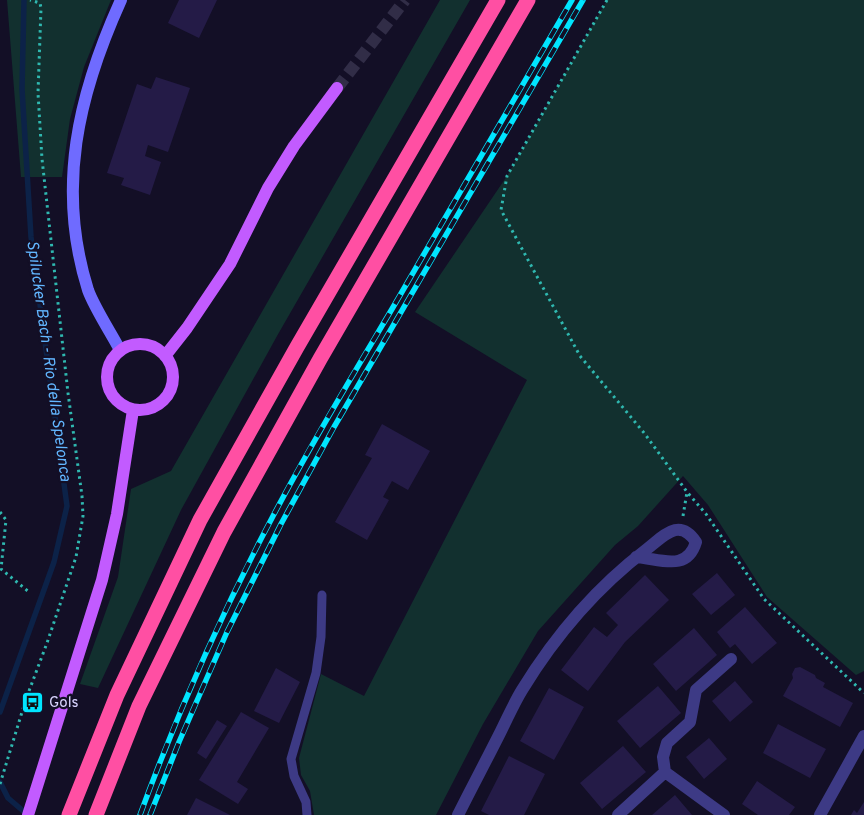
<svg xmlns="http://www.w3.org/2000/svg" width="864" height="815" font-family="Overpass,sans-serif">
	<style>
		.green { fill: #12302f }
		.lines { fill: none; stroke-linecap: round; stroke-linejoin: round }
		.stream { stroke: #0c2248; stroke-width: 5.5 }
		.building { fill: #241b47 }
		.primary-tunnel { stroke: #312d47; stroke-width: 12; stroke-dasharray: 12 6; stroke-linecap: butt }
		.path { stroke: #2fb8b0; stroke-width: 3; stroke-dasharray: 2.5 4; stroke-linecap: butt }
		.lane { stroke: #3d3a85; stroke-width: 9 }
		.street { stroke: #3d3a85; stroke-width: 12 }
		.secondary { stroke: #6f6bff; stroke-width: 12 }
		.primary { stroke: #c25bff; stroke-width: 12 }
		.highway { stroke: #ff4fa3; stroke-width: 15 }
		.rail-casing { stroke: #00e5ff; stroke-width: 5.5 }
		.rail { stroke: #130f26; stroke-width: 4; stroke-dasharray: 11; stroke-linecap: butt }
		.labels { text-anchor: middle; dominant-baseline: central; stroke-width: 4.5; stroke-linejoin: round; paint-order: stroke }
		.poi-label { font-size: 15px; fill: #d9d4ff; stroke: #130f26; text-anchor: start }
		.water-label { font-size: 16px; font-style: italic; fill: #62b6ff; stroke: #130f26 }
	</style>
	<rect width="100%" height="100%" fill="#130f26"/>
	<path class="green" d="M7,0H111L84,67L70,119L62,177H21Z
		M440,0H470L277,336L181,510L98,688L80,684L118,577L131,489L171,471Z
		M607,0H864V671L856,675L767,597L708,505L683,476L638,526L615,545L538,631L483,724L436,815H314L310,791L301,775L299,758L321,674L364,696L527,380L415,312L507,176Z"/>
	<g class="lines">
		<path class="stream" d="M0,712L54,562L67,506L31,237L22,89L24,0
			M0,782L8,798L28,815"/>
	</g>
	<path class="building" d="M179,0H217L199,38L168,23Z
		M156,77L190,88L168,152L148,145L145,156L161,162L150,195L121,185L124,178L107,173L137,84L151,89Z
		M382,424L430,451L408,490L392,481L383,497L389,500L367,540L335,522L372,458L365,455Z
		M717,573L735,595L711,615L692,594Z
		M645,575L669,600L625,642L588,691L561,670L594,627L607,637L618,625L606,613Z
		M745,607L777,643L752,664L735,644L730,648L717,632Z
		M694,628L717,655L676,691L653,664Z
		M800,667L815,675L816,678L825,683L823,687L853,703L840,727L783,696L793,678L792,674L795,668Z
		M276,668L300,682L279,723L254,711Z
		M735,681L753,702L730,722L712,701Z
		M658,686L681,713L640,748L617,721Z
		M549,688L584,707L554,760L520,741Z
		M241,712L269,728L237,782L248,789L238,804L199,780Z
		M217,720L227,726L206,759L197,753Z
		M778,724L826,749L810,778L763,753Z
		M709,738L727,759L704,779L686,757Z
		M623,746L646,772L602,809L580,783Z
		M509,756L545,774L524,815H489L481,811Z
		M757,781L795,807L789,815H758L742,804Z
		M675,795L692,815H652Z
		M196,798L230,815H187Z
		M864,802V815H851L854,810L857,813Z"/>
	<g class="lines">
		<path class="primary-tunnel" d="M337,88L405,0"/>
		<path class="path" d="M607,0L507,176L501,210L580,356L645,434L687,492L706,514L764,599L864,693
			M0,512L6,520L1,569L29,592
			M683,516L687,492
			M0,784L26,699L47,643L76,557L83,516L82,496L68,393L42,159L38,93L41,8L40,3L30,0"/>
		<path class="lane" d="M307,815L306,802L294,776L291,759L316,673L321,637L322,595"/>
		<path class="street" d="M665,772L663,757L667,743L690,722L696,690L731,659
			M458,815C472,787 487,759 501,731C508,717 514,703 522,690C555,636 597,587 647,549C664,536 679,517 696,542C687,572 661,559 636,557
			M618,815L665,772L724,815
			M820,815L864,736"/>
		<path class="secondary" d="M120,350C111,333 94,307 88,290C56,188 78,95 121,0"/>
		<path class="primary" d="M107 377a33 33 0 1 1 66 0a33 33 0 1 1-66 0Z
			M165,356L187,328L230,264L268,188L294,146L337,88
			M28,815L102,580L117,514L133,410"/>
		<path class="highway" d="M69,815L117,695L200,520L297,347L498,0
			M96,815L139,706L224,532L320,359L528,0"/>
		<defs>
			<path id="rail" d="M140,815C177,714 221,614 272,518C309,447 351,378 392,309C452,206 512,103 572,0
				M150,815L179,742L227,632L281,524L334,427L583,0"/>
		</defs>
		<use href="#rail" class="rail-casing"/>
		<use href="#rail" class="rail"/>
	</g>
	<defs>
		<symbol id="bus-square" viewBox="-11 -11 22 22"><rect x="-9" y="-9" width="18" height="18" rx="4" fill="#00e5ff" stroke="#130f26"/><path d="M-5-6H5V4H4V6H2V4H-2V6H-4V4H-5ZM-3.5-4V0h7V-4ZM-3.5 1.2v1.5H-2V1.2ZM2 1.2v1.5H3.5V1.2Z" fill="#111"/></symbol>
	</defs>
	<g fill-rule="evenodd">
		<use href="#bus-square" x="20" y="690" width="25" height="25"/>
	</g>
	<g class="labels">
		<g class="poi-label">
			<text x="49" y="703">Gols</text>
		</g>
		<g class="water-label">
			<text transform="translate(48 361) rotate(82)">Spilucker Bach - Rio della Spelonca</text>
		</g>
	</g>
</svg>
